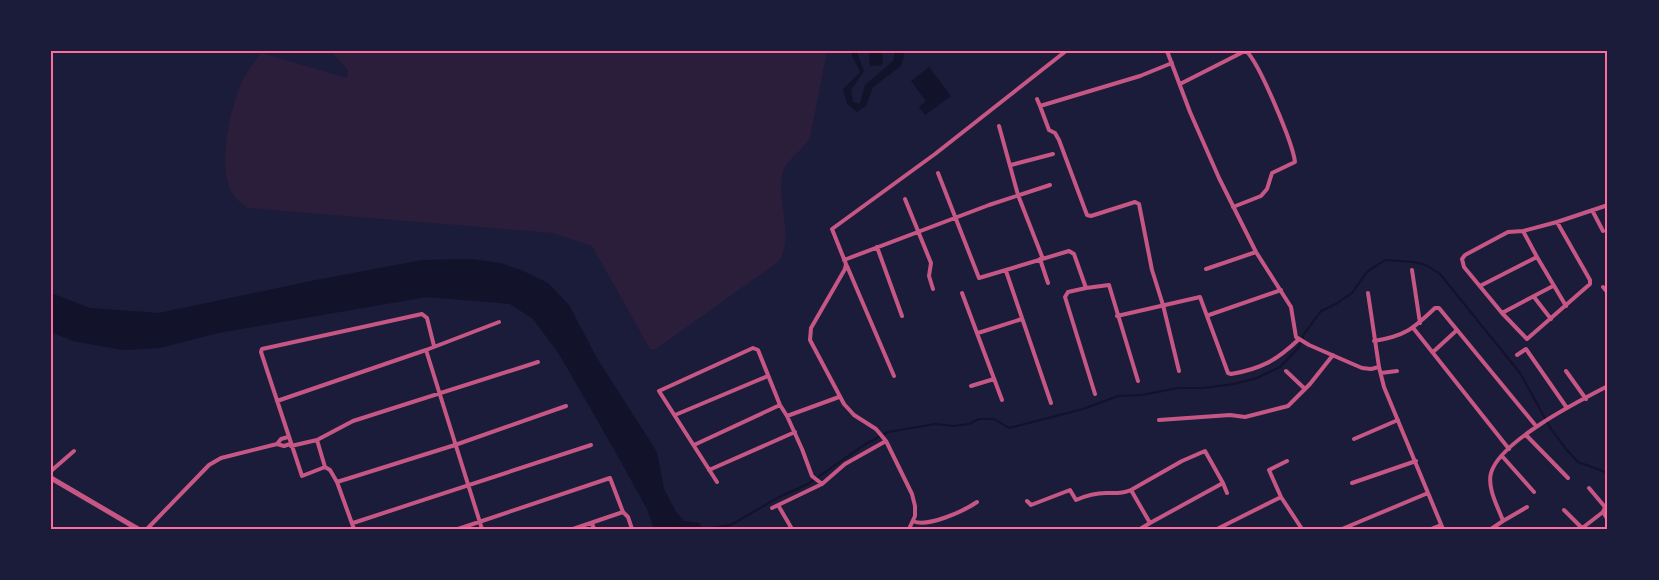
<svg xmlns="http://www.w3.org/2000/svg" width="1659" height="580" font-family="'DM Sans',sans-serif">
	<style>
		.green { fill: #2a1e3b }
		.water { fill: #12122b }
		.lines { fill: none; stroke-linecap: round; stroke-linejoin: round }
		.stream { stroke: #12122b; stroke-width: 2 }
		.minor { stroke: #c65784; stroke-width: 4 }
		.tertiary { stroke: #c65784; stroke-width: 5 }
		.neatline { fill: none; stroke: #ff6b9d; stroke-width: 2 }
	</style>
	<rect width="100%" height="100%" fill="#1b1b3a"/>
	<path class="green" d="M330,51H827L810,138C803,150 785,161 782,175C777,201 795,241 778,262L656,349H650L592,246L553,233L248,208C238,202 229,192 227,180C221,151 231,102 245,76C249,68 256,60 261,53L347,78L348,70Z"/>
	<path class="water" d="M853,51H859L857,53L864,71L851,90L853,102L860,104L865,85L893,61L895,53L894,51H901L904,55L901,66L873,87L866,106L857,112L847,104L843,89L860,72L851,53Z
		M882,52L883,65L870,66L869,53Z
		M929,67L951,96L925,115L919,107L926,101L911,81Z
		M471,259L500,263L521,270L548,283L569,305L598,360L657,452L664,489L676,512L684,521L699,523L703,529H654L647,509L616,453L559,354L533,319L510,304L427,297L218,333L160,348L122,350L73,341L51,332V293L90,308L159,313L316,280L422,260Z"/>
	<g class="lines">
		<path class="stream" d="M703,529L731,525L779,497L808,484L864,445L888,432L935,424L953,426L969,424L979,419H994L1009,428L1083,409L1118,396L1142,395L1178,388H1203L1234,384L1257,378L1280,367L1299,347L1304,334L1321,311L1336,304L1352,293L1367,272L1385,260L1414,262L1426,265L1440,274L1520,373L1551,429L1566,449L1578,462L1608,473"/>
		<path class="minor" d="M1167,51L1190,112L1219,178L1256,252L1291,307L1296,337L1309,345L1362,368L1371,369L1379,367L1384,387L1443,529
			M1180,84L1245,51
			M1037,99L1040,106L1140,76L1172,63
			M1040,106L1049,130L1055,133L1059,140L1087,215L1091,216L1135,202L1139,204L1152,270L1163,305L1179,371
			M999,126L1018,195L1043,259
			M1011,165L1053,154
			M938,173L979,278L1069,251L1074,254L1086,288L1109,285L1138,381
			M905,199L931,263L929,276L933,289
			M1233,207L1261,196L1267,189L1272,173L1295,162C1293,144 1259,62 1246,51
			M1592,210L1603,231
			M1557,222L1590,280V284L1527,339L1502,313L1464,267L1462,259L1465,255L1508,232L1523,231L1557,222L1608,205
			M1523,231L1537,257L1566,306
			M877,247L902,316
			M1040,259L1048,283
			M844,260L989,205L1050,185
			M847,266L894,376
			M1206,269L1256,252
			M1412,270L1420,323
			M1006,271L1051,403
			M1480,286L1537,257
			M1603,287L1608,293
			M1086,288L1068,292L1065,297L1095,394
			M962,293L1002,400
			M1368,293L1379,367
			M1534,297L1551,319
			M1502,313L1553,286
			M1209,315L1281,290
			M1117,316L1200,297L1228,373L1231,374C1261,369 1277,360 1298,340
			M1414,329L1509,449
			M978,333L1022,319
			M1374,341C1405,336 1413,329 1435,308H1439L1536,426
			M426,350L482,529
			M1433,352L1457,330
			M1517,355L1526,349L1567,408
			M1286,371L1305,389
			M1566,371L1586,399
			M1381,373L1397,371
			M971,386L994,379
			M277,401L426,350L499,322
			M675,415L768,376
			M787,416L839,397
			M1159,420L1230,415L1245,417L1288,406L1310,384L1333,355
			M1526,435L1568,478
			M1354,439L1398,420
			M277,444L281,439L288,437
			M694,445L780,405
			M291,446L317,440
			M1502,456L1534,492
			M325,467L302,476L261,352L262,349L422,314L427,318L434,346
			M709,470L795,432
			M51,471L74,451
			M337,482L455,445L566,406
			M717,482L659,391L753,348L758,350L780,405L787,416L802,449L812,476L822,484
			M1223,483L1227,493
			M1352,483L1416,461
			M1589,488L1605,507L1603,512L1608,520
			M1281,497L1269,470L1287,461
			M1027,501L1031,505L1070,490L1076,500C1085,496 1096,493 1106,493C1116,493 1121,494 1131,490
			M778,505L792,529
			M772,508L822,484L845,464L886,441
			M1564,510L1582,528
			M913,521C927,528 964,511 977,502
			M1503,521L1527,507
			M353,523L591,445
			M592,523L594,529
			M147,529L209,465L221,458L277,444L284,446L290,444
			M354,529L337,482L330,470L325,467L317,440L353,421L538,362
			M458,529L610,478L623,512
			M573,529L623,512L628,517L632,529
			M909,529L915,516V506L912,494L886,441L876,429L854,415L844,404L810,340L811,328L845,269L846,264L832,229L935,154L1066,51
			M1140,529L1150,523L1131,490L1182,461L1205,451L1223,483L1150,523
			M1217,529L1281,497L1302,529
			M1342,529L1428,493
			M1431,529L1441,525
			M1491,529L1503,521C1498,507 1487,488 1491,473C1500,441 1579,401 1608,386
			M1581,529L1603,512"/>
		<path class="tertiary" d="M51,478L138,529"/>
	</g>
	<rect width="1659" height="580" fill="none" stroke="#1b1b3a" stroke-width="105"/>
	<rect x="52" y="52" width="1554" height="476" class="neatline"/>
</svg>
